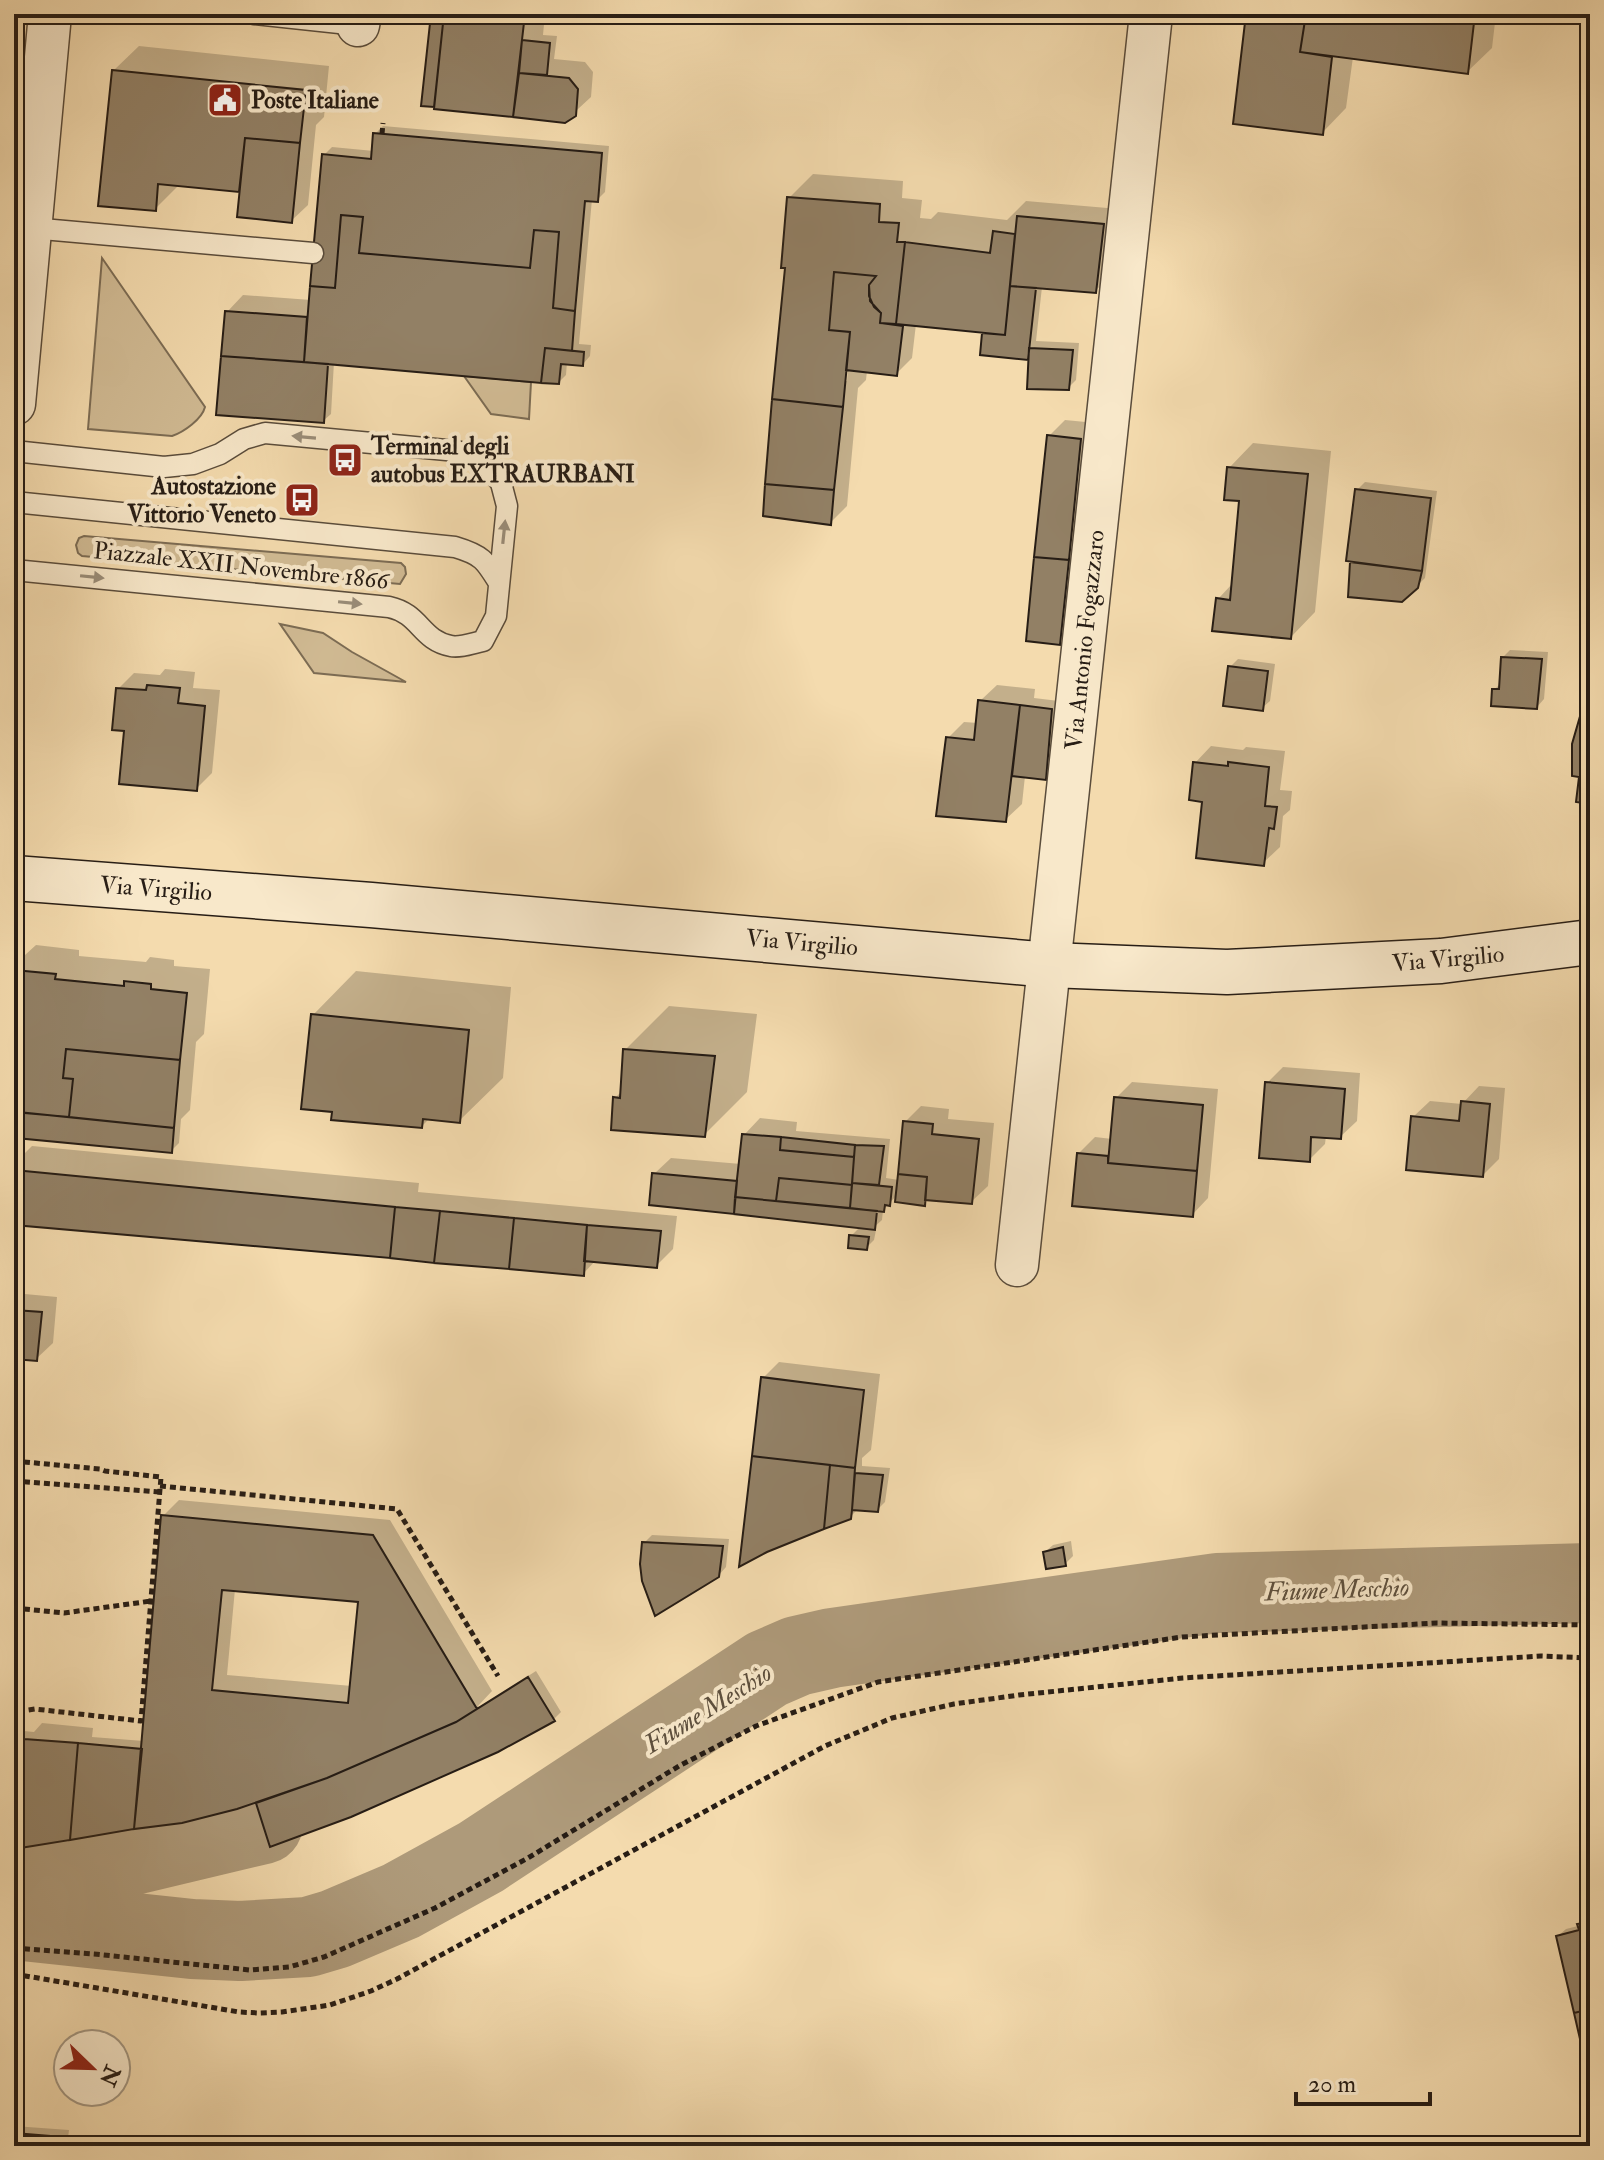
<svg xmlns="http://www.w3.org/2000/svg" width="1604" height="2160" font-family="'IM FELL Double Pica',serif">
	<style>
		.green { fill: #d1bb94; stroke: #7c6c54; stroke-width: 2 }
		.shadow { fill: #0003; fill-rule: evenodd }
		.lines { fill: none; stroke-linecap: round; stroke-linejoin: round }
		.river { stroke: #ae9a7a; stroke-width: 80 }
		.building { fill: #928065; stroke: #271d15; stroke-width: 2; fill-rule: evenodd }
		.service-casing { stroke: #5a4c3b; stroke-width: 23 }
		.minor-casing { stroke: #5a4c3b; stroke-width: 45 }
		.secondary-casing { stroke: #271d15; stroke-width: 47 }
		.path { stroke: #271d15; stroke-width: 5; stroke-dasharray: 6 4; stroke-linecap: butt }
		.service { stroke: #f8e8ca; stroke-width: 20 }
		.minor { stroke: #f8e8ca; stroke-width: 42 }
		.secondary { stroke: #f8e8ca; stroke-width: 44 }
		.oneway { fill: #9a8d79 }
		.labels { text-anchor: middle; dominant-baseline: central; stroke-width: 8; stroke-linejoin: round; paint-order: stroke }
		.poi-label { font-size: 24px; font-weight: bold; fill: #271d15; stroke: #f8e8ca; text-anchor: start }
		.street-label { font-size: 24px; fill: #271d15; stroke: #f8e8ca }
		.water-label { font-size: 26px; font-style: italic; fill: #5d4f3d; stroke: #f8e8ca }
	</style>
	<rect width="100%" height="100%" fill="#f4dbae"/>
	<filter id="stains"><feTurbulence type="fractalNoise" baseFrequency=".0025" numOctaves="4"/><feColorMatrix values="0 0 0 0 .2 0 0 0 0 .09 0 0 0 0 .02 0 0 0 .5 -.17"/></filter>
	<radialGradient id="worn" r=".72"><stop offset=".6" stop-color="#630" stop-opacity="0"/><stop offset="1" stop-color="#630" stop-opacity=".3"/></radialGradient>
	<path class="green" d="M102,258L205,407C202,419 184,432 172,436L88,429Z
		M464,376L531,382L529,419L491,414Z
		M84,536L401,563L405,567L406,574L400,584L82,556L78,553L76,545L79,538Z
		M280,624L323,633L352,652L406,682L314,673Z"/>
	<path class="shadow" d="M433,14H545L543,35L557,36L554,59L585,62L593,72L591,97L565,121L436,107V106L423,104Z
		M1248,14H1496L1492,48L1467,72L1353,57L1346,108L1322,133Z
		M139,46L329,66L324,117L316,125L308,205L291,221L242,186L238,190L180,184L155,209L114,70Z
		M383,126L609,146L605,192L597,200L592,199L579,344L591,345L590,356L583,364L567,362L566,375L559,382L334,362L331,414L323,421L218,413L227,312L243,295L311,300L324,155L332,147L374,151L375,134Z
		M813,174L903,181L902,198L922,200L920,218L931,219L938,212L1007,220L1026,201L1119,209L1112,275L1095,291L1042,287L1036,341L1079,343L1076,380L1068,388L1030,358L982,353L984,334L987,331L916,324L912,358L896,374L867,371L866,380L858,388L847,506L831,522L787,266L789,198ZM844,368H848L847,381H843Z
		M1065,420L1096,423L1076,626L1059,643L1049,436Z
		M1253,443L1331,451L1315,612L1291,637L1218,599L1233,583L1241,500L1229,468Z
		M1365,482L1437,491L1425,578L1402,600L1350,595L1357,490Z
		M1510,650L1548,652L1544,699L1537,707L1494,690L1501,683L1503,657Z
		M1238,659L1275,664L1270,701L1262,708L1230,667Z
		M165,669L195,672L193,688L220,690L212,773L196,789L126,729L118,689L134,673L160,675Z
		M997,685L1035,689L1034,698L1059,701L1052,770L1045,778L1025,776L1022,804L1005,820L948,738L964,722L978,723L980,701Z
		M1211,746L1243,750L1246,747L1285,751L1280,790L1292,791L1290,810L1283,816L1280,847L1263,863L1204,800L1195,763Z
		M36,945L79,950V956L146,962L150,957L174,960V966L210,969L204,1034L196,1042L190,1110L181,1119L179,1143L171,1151L14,1110V965Z
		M356,971L511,987L503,1078L459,1121L430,1118L422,1126L313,1015Z
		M669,1006L757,1014L747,1092L704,1135L615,1098L622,1091L625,1050Z
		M1283,1067L1360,1073L1357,1121L1340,1137L1326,1136L1325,1144L1309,1160L1267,1083Z
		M1132,1082L1218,1089L1208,1198L1192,1215L1078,1154L1095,1137L1112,1139L1116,1098Z
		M1479,1086L1505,1088L1499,1159L1483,1175L1413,1117L1430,1101L1462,1104Z
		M921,1106L949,1109L948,1119L994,1123L988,1186L971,1202L929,1198L924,1204L897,1195L883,1210L882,1220L872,1229L876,1230L874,1240L866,1248L851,1236L861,1226L736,1212L654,1174L671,1158L741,1164L744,1135L760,1118L797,1122L796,1131L890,1139L886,1178L899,1180L905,1122Z
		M32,1146L419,1183L418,1192L677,1216L673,1249L657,1265L596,1260L583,1274L14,1223V1164Z
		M14,1293L57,1297L53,1343L36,1359L14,1357Z
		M779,1362L880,1374L871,1450L862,1458V1466L890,1468L885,1502L877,1510L859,1508L850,1517L763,1378Z
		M179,1500L390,1520L492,1691L478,1706L479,1707L536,1671L561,1712L553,1720L258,1803L263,1798L14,1847V1730L34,1732L42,1723L93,1728L92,1737L144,1741L163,1516ZM235,1589L360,1601L352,1686L227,1675Z
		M652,1535L729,1539L726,1567L718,1576L644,1543Z
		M1071,1541L1073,1556L1065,1564L1045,1552L1053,1545Z
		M1590,1916V2074L1558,1936L1566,1929L1578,1926Z
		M14,2126L69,2130L67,2146H14Z"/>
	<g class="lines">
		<path class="river" d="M14,1894L25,1885L49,1875L263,1824
			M14,1920L192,1939L240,1941L308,1937L335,1929L401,1901L481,1857L767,1669L797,1656L832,1648L1217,1593L1590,1583"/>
	</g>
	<path class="building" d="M431,14H444L434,107L421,106Z
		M444,14H525L513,117L434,109Z
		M1246,14H1306L1300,52L1332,57L1323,135L1233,124Z
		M1306,14H1475L1468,74L1300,52Z
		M522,40L550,43L547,75L519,73Z
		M112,70L306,90L300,143L245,138L239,192L158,184L156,211L98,206Z
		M519,73L569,78L578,89L576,116L565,123L513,117Z
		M373,133L602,153L598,202L585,201L575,311L553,308L559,232L534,230L530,268L359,253L363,217L341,215L335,288L310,286L322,154L371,159Z
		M245,138L300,143L292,223L237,217Z
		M787,197L880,204L879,222L899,223L897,242H905L896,324L880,323L881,313L870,301L869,285L876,276L834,272L829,330L850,332L843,407L772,399L785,268H781Z
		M341,215L363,217L359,253L530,268L534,230L559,232L553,308L575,311L572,351L545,348L541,383L304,362L310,286L335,288Z
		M1017,216L1104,224L1096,293L1010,286Z
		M993,231L1015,234L1005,335L896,324L905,242L990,253Z
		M834,272L876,276L869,285V296L874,307L881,313L880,323L903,326L897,376L846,370L850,332L829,330Z
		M1010,286L1036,288L1028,360L980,355L982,333L1005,335Z
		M225,311L307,317L304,362L221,356Z
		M545,348L584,352L583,366L561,364L559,384L541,383Z
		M1029,348L1073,350L1069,390L1027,389Z
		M221,356L328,364L324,423L216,415Z
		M772,399L843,407L834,490L765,484Z
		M1047,435L1081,439L1069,560L1034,557Z
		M1227,467L1308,474L1291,639L1212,631L1216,598L1230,600L1239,501L1224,500Z
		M765,484L834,490L831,525L763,516Z
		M1355,489L1431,498L1422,571L1346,561Z
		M1034,557L1069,560L1060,645L1026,641Z
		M1350,562L1422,571L1418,588L1402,602L1348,597Z
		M1501,657L1542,659L1537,709L1491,706L1492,689H1499Z
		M1228,666L1268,671L1263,711L1223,706Z
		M147,685L180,688L178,703L205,706L197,791L119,784L124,731L112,730L116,688L146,690Z
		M978,700L1020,705L1006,822L936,816L946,737L974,740Z
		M1020,705L1052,709L1046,780L1012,776Z
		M1583,706H1590V804L1576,802L1579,777L1572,776V744Z
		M1193,762L1228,766V762L1269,767L1265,806L1277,807L1274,829L1269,828L1264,866L1196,858L1202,802L1189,800Z
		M14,970L56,974L55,979L124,986V981L151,984V989L187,993L180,1060L66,1049L63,1078L73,1079L69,1117L14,1112Z
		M311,1014L469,1030L460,1123L423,1119L422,1128L331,1120L332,1112L301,1109Z
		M66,1049L180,1060L174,1128L69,1117L73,1079L63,1078Z
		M623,1049L715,1056L705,1137L611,1130L613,1097L620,1098Z
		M1265,1082L1345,1089L1341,1139L1311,1137L1310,1162L1259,1158Z
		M1114,1097L1203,1105L1197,1171L1108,1163Z
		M1461,1101L1490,1104L1483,1177L1406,1170L1411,1116L1459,1121Z
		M18,1112L174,1128L172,1153L16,1138Z
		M903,1121L933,1124L932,1134L979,1139L972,1204L925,1200L927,1177L898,1174Z
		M742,1134L781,1137L780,1150L854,1157L852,1185L779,1178L776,1201L735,1197Z
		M781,1137L855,1145L854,1157L780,1150Z
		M855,1145L884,1146L879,1185L852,1183Z
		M1077,1153L1108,1156V1163L1197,1171L1193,1217L1072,1206Z
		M14,1170L395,1207L390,1258L14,1225Z
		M652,1173L737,1181L734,1214L649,1205Z
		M898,1174L927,1177L925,1206L895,1202Z
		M779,1178L852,1185L850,1208L776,1201Z
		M852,1183L892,1187L890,1206L885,1205L884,1212L850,1208Z
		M735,1197L877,1211L875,1230L734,1214Z
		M395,1207L440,1211L434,1263L390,1258Z
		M440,1211L514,1218L509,1269L434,1263Z
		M514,1218L587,1225L584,1276L509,1269Z
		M587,1225L661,1231L657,1268L584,1261Z
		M849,1235L869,1237L867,1250L848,1248Z
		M14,1310L42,1312L37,1361L14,1359Z
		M761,1377L864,1390L855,1468L752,1456Z
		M752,1456L830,1465L824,1529L767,1552L739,1567Z
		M830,1465L855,1468L852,1510L851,1519L824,1529Z
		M855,1473L883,1475L878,1512L852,1510Z
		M161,1515L373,1535L477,1709L456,1722L327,1778L237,1809L182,1823L134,1829ZM222,1590L358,1602L348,1703L212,1690Z
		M642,1542L723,1546L719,1577L655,1616L642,1581L640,1564Z
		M1063,1547L1066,1566L1046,1569L1043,1552Z
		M528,1677L555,1721L498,1752L351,1817L270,1847L256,1803L327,1778L456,1722Z
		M14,1738L24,1739L14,1849Z
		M24,1739L78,1743L70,1840L14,1849Z
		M78,1743L142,1749L134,1829L70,1840Z
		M1590,1922V2009L1574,2013L1556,1936L1579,1930L1577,1924Z
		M1590,2009V2077L1589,2078L1574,2013Z
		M14,2133L62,2137L61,2146L14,2144Z"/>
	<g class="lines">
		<defs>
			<path id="service" d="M254,14L358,25
				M31,228L313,253
				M14,451L164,467L193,464L220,454L244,439L265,433L457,451L483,461L501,483L507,506L496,616L483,641C473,643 460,648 451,646C420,640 421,614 389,607L14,570
				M14,502L455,547C482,555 485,560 499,583"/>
			<path id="minor" d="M358,25L360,14
				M14,404L50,14
				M1017,1265L1151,14"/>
			<path id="secondary" d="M14,878L371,905L1050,965L1227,972L1441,961L1590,942"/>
		</defs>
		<use href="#service" class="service-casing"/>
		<use href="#minor" class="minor-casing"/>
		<use href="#secondary" class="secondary-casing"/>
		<path class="path" d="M382,134L383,123
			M14,1461L100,1469L105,1471L161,1477L141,1721L35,1709L14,1712
			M14,1481L159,1492
			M160,1486L397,1509L498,1676
			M14,1608L64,1613L151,1601
			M14,1948L94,1954L250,1970L289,1967L324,1957L435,1908L528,1858L679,1766L756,1726L878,1682L1182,1637L1437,1623L1590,1625
			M14,1974L239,2012L259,2013L282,2012L330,2005L371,1991L397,1979L825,1746L892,1718L954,1704L1019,1695L1183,1678L1541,1656L1590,1658"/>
		<use href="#service" class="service"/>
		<use href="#minor" class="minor"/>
		<use href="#secondary" class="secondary"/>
	</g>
	<defs><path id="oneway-solid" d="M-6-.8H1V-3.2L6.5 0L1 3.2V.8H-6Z" transform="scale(2)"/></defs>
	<g class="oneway">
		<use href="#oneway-solid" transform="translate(304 437) rotate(-175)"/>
		<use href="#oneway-solid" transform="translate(504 532) rotate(-84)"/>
		<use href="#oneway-solid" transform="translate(92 577) rotate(6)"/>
		<use href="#oneway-solid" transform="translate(350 603) rotate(6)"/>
	</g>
	<defs>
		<symbol id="civic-square" viewBox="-11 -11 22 22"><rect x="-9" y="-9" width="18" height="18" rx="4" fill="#8f2418" stroke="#f8e8ca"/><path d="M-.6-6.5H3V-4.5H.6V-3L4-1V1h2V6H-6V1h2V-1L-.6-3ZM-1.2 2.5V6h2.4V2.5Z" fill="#fff"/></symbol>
		<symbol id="bus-square" viewBox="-11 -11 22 22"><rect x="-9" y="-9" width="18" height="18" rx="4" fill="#8f2418" stroke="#f8e8ca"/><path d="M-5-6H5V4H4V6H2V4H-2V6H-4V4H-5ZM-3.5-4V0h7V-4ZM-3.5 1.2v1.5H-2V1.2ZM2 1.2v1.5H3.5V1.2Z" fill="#fff"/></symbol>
	</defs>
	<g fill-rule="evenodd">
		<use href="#civic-square" x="205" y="80" width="40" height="40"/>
		<use href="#bus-square" x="325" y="440" width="40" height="40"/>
		<use href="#bus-square" x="282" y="480" width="40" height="40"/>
	</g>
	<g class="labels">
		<g class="poi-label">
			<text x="251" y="100">Poste Italiane</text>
			<text x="371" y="446">Terminal degli<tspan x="371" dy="28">autobus EXTRAURBANI</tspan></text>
			<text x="276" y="486" text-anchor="end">Autostazione<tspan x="276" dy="28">Vittorio Veneto</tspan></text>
		</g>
		<g class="street-label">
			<text transform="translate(241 566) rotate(6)">Piazzale XXII Novembre 1866</text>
			<text transform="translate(1085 640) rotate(-84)">Via Antonio Fogazzaro</text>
			<text transform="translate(156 889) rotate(4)">Via Virgilio</text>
			<text transform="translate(802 943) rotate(5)">Via Virgilio</text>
			<text transform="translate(1448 959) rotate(-5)">Via Virgilio</text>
		</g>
		<g class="water-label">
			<text transform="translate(1337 1590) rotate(-2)">Fiume Meschio</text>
			<text transform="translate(708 1709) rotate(-32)">Fiume Meschio</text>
		</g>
	</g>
	<rect width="1604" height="2160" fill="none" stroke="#f4dbae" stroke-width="48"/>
	<rect x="16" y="16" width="1572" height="2128" fill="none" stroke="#271d15" stroke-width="4"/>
	<rect x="24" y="24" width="1556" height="2112" fill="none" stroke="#271d15" stroke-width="2"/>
	<g transform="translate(92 2068) rotate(113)"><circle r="38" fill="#f8e8ca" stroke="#a49782" stroke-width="2"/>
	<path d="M0-6L14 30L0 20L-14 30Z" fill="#8f2418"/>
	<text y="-12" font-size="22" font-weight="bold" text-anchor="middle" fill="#271d15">N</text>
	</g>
	<path d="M1296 2092v12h134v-12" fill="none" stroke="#271d15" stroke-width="4"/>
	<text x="1308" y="2092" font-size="24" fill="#271d15" stroke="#f8e8ca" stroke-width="6" paint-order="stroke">20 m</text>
	<rect width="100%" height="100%" filter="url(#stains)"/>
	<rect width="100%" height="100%" fill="url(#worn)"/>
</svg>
